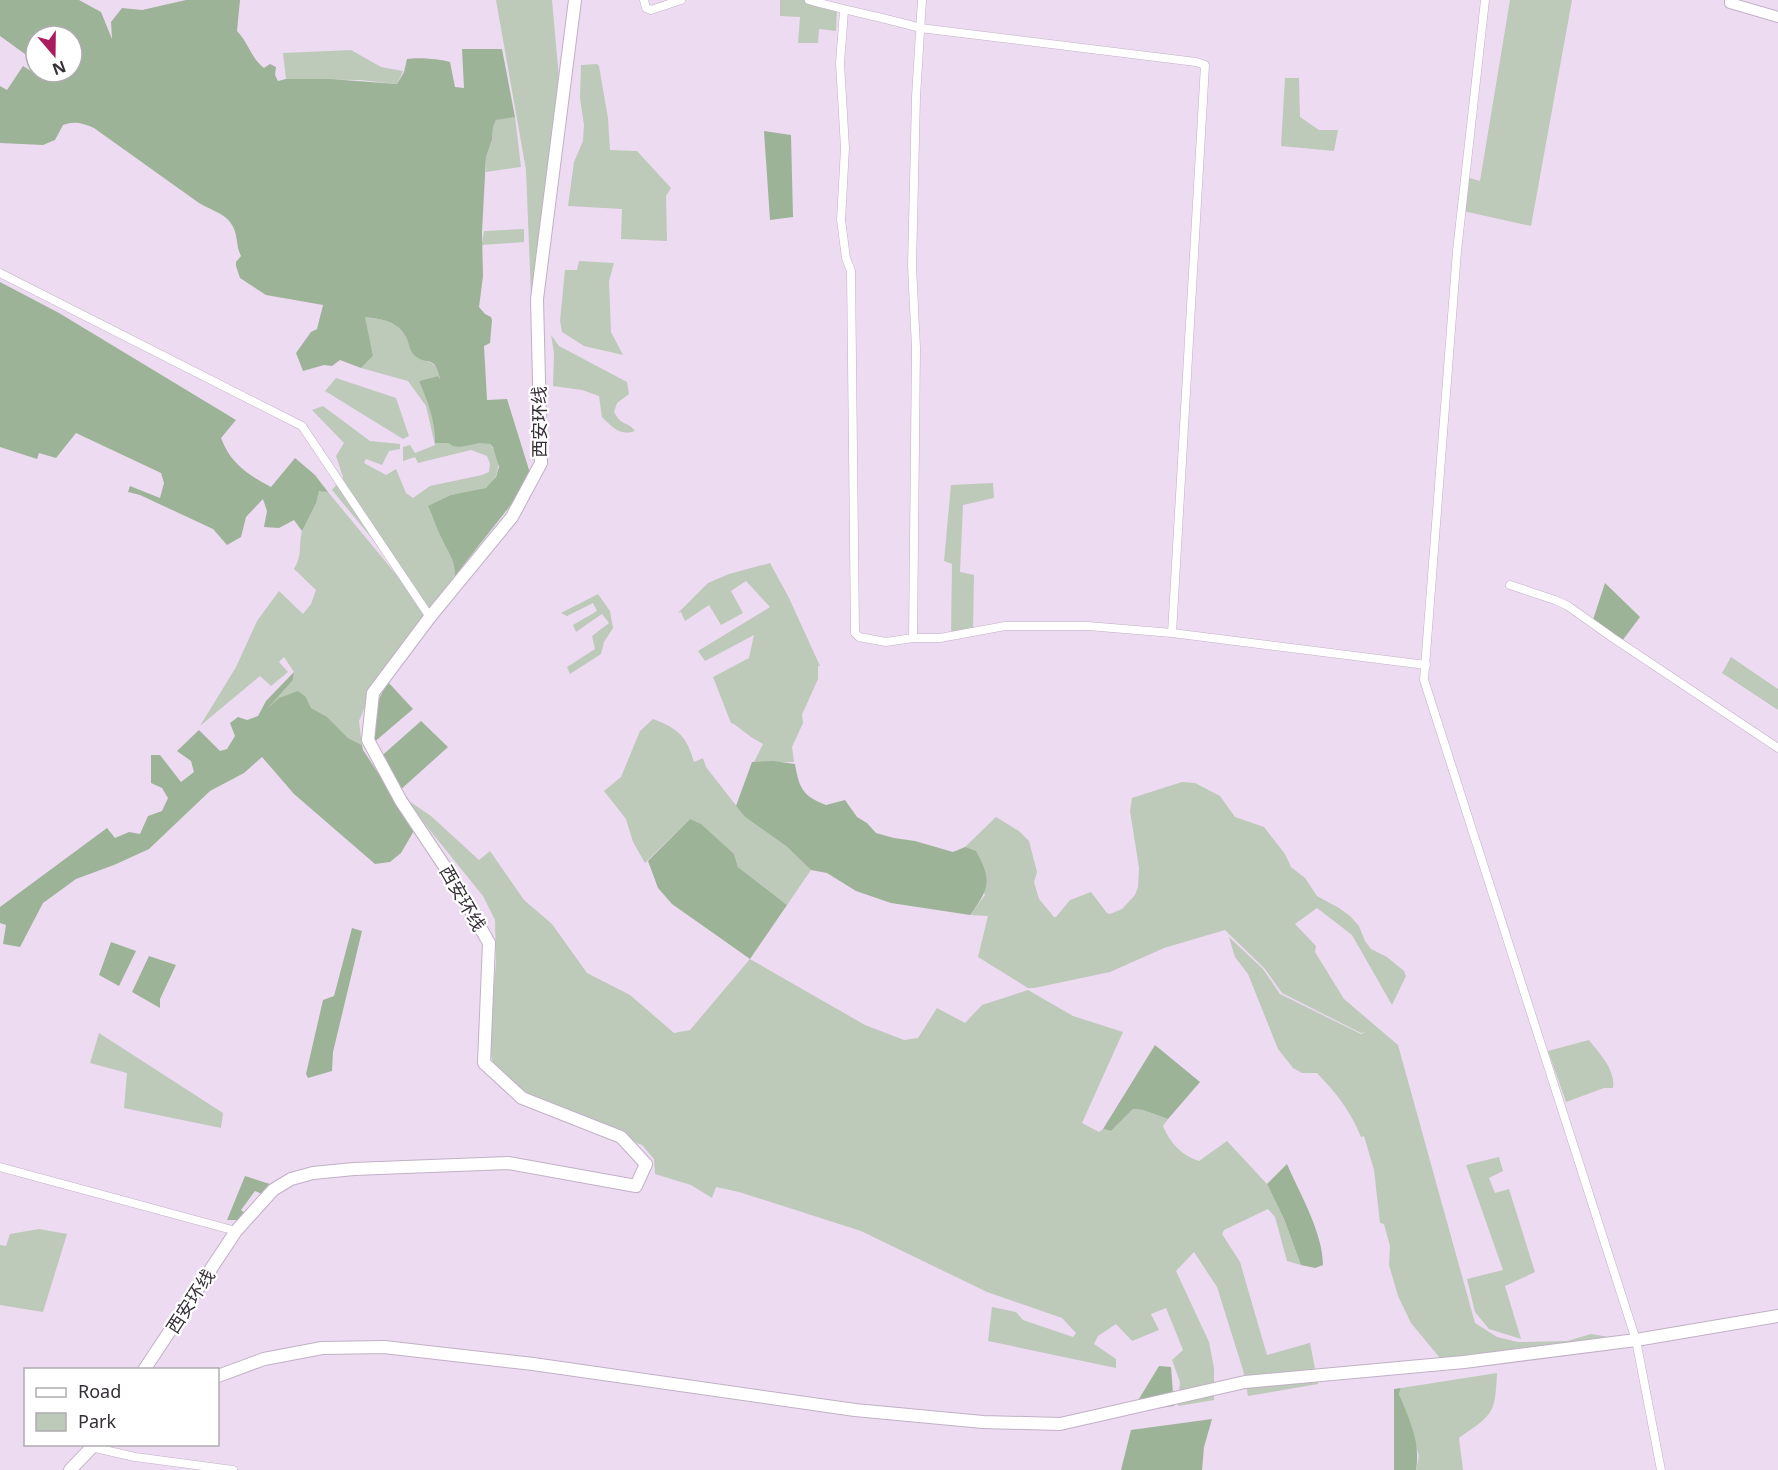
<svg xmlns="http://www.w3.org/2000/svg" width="1778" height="1470" font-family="'Noto Sans','Noto Sans SC',sans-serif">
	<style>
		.green { fill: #bdcab9 }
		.forest { fill: #9db397 }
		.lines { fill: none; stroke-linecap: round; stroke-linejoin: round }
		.street-casing { stroke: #c1b0c6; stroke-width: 9 }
		.secondary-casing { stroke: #c1b0c6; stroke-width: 12 }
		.primary-casing { stroke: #c1b0c6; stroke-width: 14 }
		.street { stroke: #fff; stroke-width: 8 }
		.secondary { stroke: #fff; stroke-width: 10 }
		.primary { stroke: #fff; stroke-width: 12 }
		.labels { text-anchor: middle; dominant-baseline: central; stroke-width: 4.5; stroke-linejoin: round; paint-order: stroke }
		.street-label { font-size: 18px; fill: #362f38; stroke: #fff }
	</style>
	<rect width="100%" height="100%" fill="#eddbf2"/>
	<path class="green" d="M496,0H552L560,90L533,345L526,170Z
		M780,0H807L837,9L836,31L819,29L818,43H798L800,17L780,16Z
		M1510,0H1572L1531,226L1463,211L1466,177L1480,181Z
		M351,50L381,67L403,71L397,84L360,80L286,79L283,53Z
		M597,64L599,66L608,118L610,150L637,151L671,188L666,196L667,241L621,239L622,209L568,206L574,162L583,141L584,125L580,98L581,65Z
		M1285,78H1299L1300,117L1319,130H1338L1334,151L1281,146Z
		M507,117H515L521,167L486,172V157L492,140L493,127L496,120Z
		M524,229V242L482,245L484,231Z
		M579,261L614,263L609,281L611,332L623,355L584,346L562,332L560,321L565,270H577Z
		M364,317C380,319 397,320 406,337C409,343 409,350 414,354C426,366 434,355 440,378L438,376L419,381C429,402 435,420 435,443H448L460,447L480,442L490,444C502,457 501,480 484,489C474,493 461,494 451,495L442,539C465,574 453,580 431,610L332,490L343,477L336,456L344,443L312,410L323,406L370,441L400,444V449L389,451L382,465L366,459L364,463L386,475L396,469L406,493L413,498L430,486L482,475L489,472L490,464L487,456L471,450L418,463L415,457L403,461V447L410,445L415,453L435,445L426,406L408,381L361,368L373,356Z
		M551,335L559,346L627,382L629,394L617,403L614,412C622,427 628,421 635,431C620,436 613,428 602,417L599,396L582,390L553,386L554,353Z
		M336,378L396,398L409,436L403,439L325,391Z
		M993,483L994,498L963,505L960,572L974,575L973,632L951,637L952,564L944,561L951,485Z
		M319,490L328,492L428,613L374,685L359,721L362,745L348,738L327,718L311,708L306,697L266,711L268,707L293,680L294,672L284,657L279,662L288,672L271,686L260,676L200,726L236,667L257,621L279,591L303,614L311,604L316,590L294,569C303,554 298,547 302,531C305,517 315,505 319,490Z
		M770,563L789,598L820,666H818V679L805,708L802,714L803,723L792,747L794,762H754L763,744L751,737L734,724L731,723L713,677L749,658L754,635L705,661L698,651L770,607L746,581L731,591L743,613L721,625L709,605L685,621L681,612L678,613L708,583L729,574Z
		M598,594L610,611L613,628L604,642L601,654L570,674L567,667L595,649L592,636L609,623L602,614L576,632L573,625L597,611L593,603L567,616L561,613Z
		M1731,657L1778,689V710L1722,673Z
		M653,719C678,728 687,737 694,762L703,758L706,767L745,817L786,846L811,870L787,905L738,867L734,854L690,819L645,863L633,842L626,819L604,791L621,777L640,731Z
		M1182,782L1195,783L1220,796L1235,817L1264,827L1285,854L1291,867L1305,878L1317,896L1339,908L1350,916L1359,926L1365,941L1371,949L1387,957L1404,971L1406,976L1392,1005L1352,935L1317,908L1295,924L1316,946L1315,952L1344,999L1398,1045L1475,1323L1497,1337L1518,1342L1567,1341L1591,1334L1609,1337L1444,1363L1411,1323L1398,1296L1389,1265L1390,1246L1384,1224L1380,1223L1374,1170L1364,1136L1361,1137C1350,1110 1337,1094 1317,1073H1302L1293,1068L1278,1049L1248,974L1235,957L1229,937L1263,969L1280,994L1361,1034L1365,1032L1361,1033L1282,993L1265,969L1225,930L1164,948L1110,972L1034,988H1028L978,957L988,916L970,915L985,895L965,847L996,817L1019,831L1029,841L1037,872L1034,882L1039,899L1054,917H1056L1070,900L1091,892L1107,913L1110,914L1122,909L1135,895L1138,887L1139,868L1130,811L1132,798Z
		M403,797L431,816L479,860L490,851L524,900L552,924L587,973L630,995L674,1033L690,1030L750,959L865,1025L904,1040L918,1038L937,1008L965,1023L982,1005L1028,990L1073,1016L1123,1032L1082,1123L1099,1132L1103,1129L1111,1131L1133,1109L1143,1110L1168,1119L1163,1126C1170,1143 1182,1156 1199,1161L1227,1141L1267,1184L1284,1219L1301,1265L1287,1261L1275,1217L1268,1209L1224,1230L1222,1234L1240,1262L1267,1355L1313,1342L1310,1343L1318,1384L1248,1396L1243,1370L1217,1287L1194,1252L1176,1271L1209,1342L1214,1368V1400L1178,1406L1180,1382L1172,1360L1183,1350L1166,1308L1151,1314L1159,1330L1132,1341L1116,1324L1098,1336L1094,1344L1116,1359V1368L988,1341L992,1307L1016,1312L1023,1320L1073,1337L1076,1333L1062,1318L987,1292L861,1231L739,1192L716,1187L712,1198L691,1185L655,1174L654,1159L642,1145L564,1113L506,1081L494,1066L488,1046L496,963L495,920L483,896Z
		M99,1033L223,1113L221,1128L124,1108L127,1073L90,1063Z
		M1589,1040C1599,1053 1616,1070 1613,1088H1604L1566,1102L1548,1051Z
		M1499,1157L1503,1171L1489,1178L1495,1193L1509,1189L1535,1272L1505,1286L1521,1339L1489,1329L1475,1312L1467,1279L1503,1270L1466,1165Z
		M39,1229L67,1234L43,1312L0,1305V1245L6,1246L10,1234Z
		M1497,1373C1495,1415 1493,1414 1459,1438L1463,1470H1416L1419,1456L1399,1394L1401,1388Z"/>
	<path class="forest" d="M0,0H79L101,12L112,39L111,22L122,8L142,10L186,0H240L237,31C248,42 251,58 264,68L270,64L276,67L275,75L278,81L286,79H330L397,84L404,72L407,59C417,57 441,59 450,62L455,87L464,88L462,49H502L515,117L496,120L493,127L492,140L486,157L482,232L483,276L479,307L485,314L491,317L492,320L490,343L484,346L487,400L507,399L530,473L517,497L454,577C457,561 447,551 441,537C436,527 433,516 428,506L451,495L486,488L496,477L499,467L493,447L490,444L480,443L460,447L453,446L448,443H435C435,420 428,402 419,381L438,376L440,379C434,353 428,367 414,355C409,350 409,343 406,337C398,321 381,319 365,317L373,356L361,368L340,360L332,366L324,365L303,371L296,353L311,332L317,329L323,305L266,295L240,278L236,266V262L241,256C235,245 239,233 230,222C223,213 209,209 199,203C164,178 129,153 94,128C82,123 75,121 63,125L55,140L43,145L0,143V86L7,90L23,66L36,74L39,72H72V36H36V62L0,36Z
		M764,131L791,135L793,217L770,220Z
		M0,282L59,313L236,420L221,438C230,463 248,475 271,487L295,458L315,475L328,492L319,491L316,503L302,531L294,520L279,528L264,527L267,511L263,499L246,517L241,537L227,545L213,529L140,495L128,492L130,486L160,498L164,483L161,473L76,433L56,458L39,453L37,459L0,447Z
		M1605,583L1640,617L1619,645L1592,623Z
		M294,672L293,680L267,709L279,698L298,691L306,697L311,708L327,717L348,738L362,745L363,750L415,829L401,853L390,862L375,864L294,794L262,757L244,773L210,791L149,849L114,865L76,879L43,903L20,947L3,944L6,925L0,923V907L107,828L115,838L129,832L140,834L148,816L162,811L168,798L162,788L151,783V755H160L181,782L194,772L191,761L177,751L199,730L220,751L227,749L235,736L230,723L238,717L247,720L258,716L266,701Z
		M388,682L413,709L372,744L374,708Z
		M421,721L448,747L398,792L377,760Z
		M773,761L795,764C799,787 802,796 826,805L845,800L857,817L867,823L876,833L894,838L915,841L953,852L965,847L976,851C992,880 990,888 970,915L891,903L856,891L827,873L811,870L786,846L745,817L736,806L752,762Z
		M690,819L701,824L734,854L738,867L787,905L750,959L672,904L658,888L648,861Z
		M352,928L362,931L333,1052L332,1071L308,1078L306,1074L323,1000L334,996Z
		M111,942L136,951L119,986L99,975Z
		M149,956L176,965L160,999V1008L132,992Z
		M1155,1045L1200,1082L1168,1119L1143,1110L1133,1109L1111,1131L1103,1129Z
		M1287,1164C1300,1194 1323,1233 1323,1265L1315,1268L1301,1265L1284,1219L1267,1184Z
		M245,1176L273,1185L264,1195L255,1191L241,1210L247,1215L242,1220H227Z
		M1159,1366L1171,1367L1174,1406L1131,1412Z
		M1401,1388L1399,1394C1409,1419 1421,1442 1416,1470H1394V1389Z
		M1212,1419L1204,1447L1202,1470H1121L1131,1430Z"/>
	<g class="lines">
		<defs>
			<path id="street" d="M644,0L646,8L651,10L681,0
				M809,0C846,11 883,17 920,28L1196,62L1205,65L1172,633
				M1485,0L1457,251L1424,680L1636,1340L1661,1470
				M844,11L840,63L845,148L841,220L846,258L851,271L855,633L859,637L886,642L913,638H940L1005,626H1088L1172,633L1426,665
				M0,273L302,426L430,617
				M1510,585L1555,600L1568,606L1613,638L1778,748
				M913,638L916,348L912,266L916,97L922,0
				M0,1167L236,1231
				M91,1447L135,1457L233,1470"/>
			<path id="secondary" d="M1730,0V3L1778,17"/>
			<path id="primary" d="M144,1370L236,1231L273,1190L291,1179L313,1173L354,1169L508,1163L636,1186L646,1164L621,1137L522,1098L484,1063L489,943L453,879L401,801L368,740L373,693L430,617L512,517L541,463L537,299L575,0
				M218,1376L264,1359L322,1348L384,1347L533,1364L855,1410L983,1422L1060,1424L1245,1382L1464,1362L1636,1340L1778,1316
				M70,1470L95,1444"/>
		</defs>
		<use href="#street" class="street-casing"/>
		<use href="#secondary" class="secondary-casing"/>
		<use href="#primary" class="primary-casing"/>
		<use href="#street" class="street"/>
		<use href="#secondary" class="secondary"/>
		<use href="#primary" class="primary"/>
	</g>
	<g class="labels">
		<g class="street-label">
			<text transform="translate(539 422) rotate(-90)">西安环线</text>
			<text transform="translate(463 898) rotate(60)">西安环线</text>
			<text transform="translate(190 1301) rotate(-57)">西安环线</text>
		</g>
	</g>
	<rect x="24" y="1368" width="195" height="78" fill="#ffffff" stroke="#afacaf" stroke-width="1.5"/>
	<rect x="36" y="1388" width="30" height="9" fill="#ffffff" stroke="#afacaf" stroke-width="1.5"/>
	<text x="78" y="1398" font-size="18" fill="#362f38">Road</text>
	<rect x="36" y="1413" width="30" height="18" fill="#bdcab9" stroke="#afacaf" stroke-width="1.5"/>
	<text x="78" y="1428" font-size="18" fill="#362f38">Park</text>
	<g transform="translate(54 54) rotate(160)"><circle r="28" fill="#ffffff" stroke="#afacaf" stroke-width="1.5"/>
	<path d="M0-4.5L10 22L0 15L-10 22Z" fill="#a91d5e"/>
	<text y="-9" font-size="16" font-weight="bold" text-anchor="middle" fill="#362f38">N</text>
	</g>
</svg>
